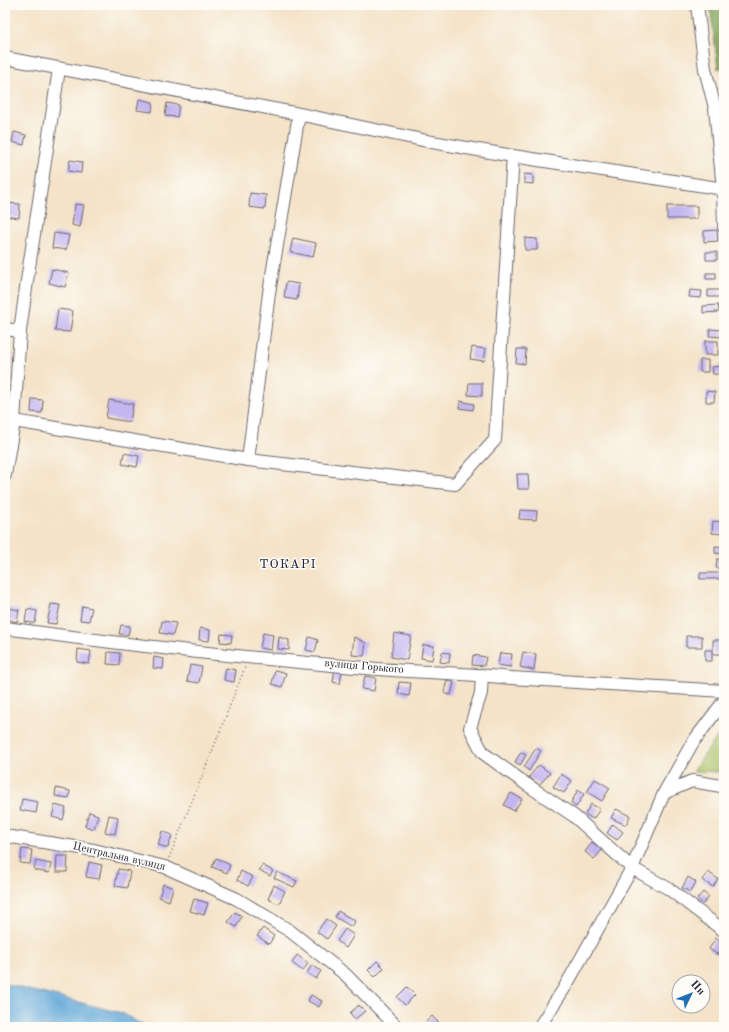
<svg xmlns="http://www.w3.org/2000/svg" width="729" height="1032" font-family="'Old Standard TT',serif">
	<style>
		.built { fill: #e2d4f3 }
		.green { fill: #a7bf64; stroke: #647050 }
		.forest { fill: #85a65a; stroke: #54644a }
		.water { fill: #62a8d8; stroke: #42658a }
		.building { fill: #c4b6f1 }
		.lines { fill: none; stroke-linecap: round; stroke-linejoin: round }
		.minor-casing { stroke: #6c666c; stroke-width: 14 }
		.path { stroke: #6c666c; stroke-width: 1.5; stroke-dasharray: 1 3; stroke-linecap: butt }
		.minor { stroke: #fff; stroke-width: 12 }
		.labels { text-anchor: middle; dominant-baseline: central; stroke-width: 3; stroke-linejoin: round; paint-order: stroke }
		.street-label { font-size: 11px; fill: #22223b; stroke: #fdfcf7 }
		.quarter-label { font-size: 13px; letter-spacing: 1px; fill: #22223b; stroke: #fdfcf7 }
	</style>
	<rect width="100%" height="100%" fill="#fdfcf7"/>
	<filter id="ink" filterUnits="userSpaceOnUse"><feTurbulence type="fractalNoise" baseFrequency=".025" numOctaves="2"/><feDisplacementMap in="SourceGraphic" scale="8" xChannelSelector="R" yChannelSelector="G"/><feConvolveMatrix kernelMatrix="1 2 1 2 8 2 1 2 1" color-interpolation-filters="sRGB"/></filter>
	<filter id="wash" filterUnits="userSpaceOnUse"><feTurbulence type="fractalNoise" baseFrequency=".012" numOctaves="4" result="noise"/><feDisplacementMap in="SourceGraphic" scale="16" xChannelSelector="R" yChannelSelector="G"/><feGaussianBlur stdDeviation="0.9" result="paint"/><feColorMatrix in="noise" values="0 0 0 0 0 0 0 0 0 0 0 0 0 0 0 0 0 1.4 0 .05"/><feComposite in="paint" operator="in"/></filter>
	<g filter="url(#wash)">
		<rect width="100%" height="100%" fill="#f4e3c8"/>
		<path class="built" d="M5,356H14L5,428Z"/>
		<path class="green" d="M724,727V772L693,771Z"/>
		<path class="forest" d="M710,5H724V67L718,69Z"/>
		<path class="water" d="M5,984L122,1013L146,1027H5Z"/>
		<g id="blocks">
			<path class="building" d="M139,99L153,102L152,112L137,110Z
				M167,103L179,105L177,117L165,116Z
				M14,132L26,135L24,145L12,142Z
				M70,160L82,162L81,173L68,171Z
				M524,174L533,175V184L524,183Z
				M250,193L266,195L265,209L249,207Z
				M5,203L20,204L19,218L5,216Z
				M75,204L84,205L80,227L72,225Z
				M667,206H697V219H667Z
				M717,230L718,241L704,242V231Z
				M54,233L69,235L66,250L52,248Z
				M293,238L316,243L313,257L290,252Z
				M525,238L537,239V250H525Z
				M706,252H717V260H706Z
				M52,269L69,273L65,287L49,283Z
				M706,273H716V279H706Z
				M286,282L299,284L297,300L284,298Z
				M690,290L702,291L701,298L689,297Z
				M708,290H720V297H708Z
				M718,305L719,312L703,313V306Z
				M58,309L73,311L70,332L55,331Z
				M710,329L722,330V337L709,336Z
				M705,341H718V355H705Z
				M472,347L486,349L484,361L470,359Z
				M517,349H526L525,364L516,363Z
				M700,360H708V372H700Z
				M722,366L723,374H713L712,367Z
				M469,383H482V396L468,395Z
				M706,391L715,392L714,402H706Z
				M32,399L43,400L42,413L31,412Z
				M109,400L133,404L130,422L106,418Z
				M460,401L474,404L473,410L459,408Z
				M124,453L139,456L137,467L122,464Z
				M517,474H528L529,489H518Z
				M520,510L537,511L536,520L519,519Z
				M713,521L724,522V534L712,533Z
				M715,546L724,547V554L715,553Z
				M717,559H724V568H716Z
				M700,573H721V579H700Z
				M51,604L60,605L56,624L47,623Z
				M82,606L92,608L89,621L80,620Z
				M8,608L19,610L17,622L6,619Z
				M27,609L37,611L35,623L25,622Z
				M162,621L176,623L173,635L160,633Z
				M121,625L130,626L128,635L119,634Z
				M200,628L210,630L209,641L199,640Z
				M263,633L273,635L271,650L260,648Z
				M394,633L411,636L407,660L391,657Z
				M221,634L232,635L231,643L220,642Z
				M686,636H702V647H686Z
				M279,637L289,640V650L278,649Z
				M309,637L318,640L315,652L306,650Z
				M354,637L366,643L364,656L352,655Z
				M713,640H724V654H713Z
				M5,643L8,644L6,656H5Z
				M423,645L434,646L432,660L421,658Z
				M78,649L91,651L89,664L77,662Z
				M705,650H712V661H705Z
				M108,652L120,653L119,665L107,664Z
				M442,652L450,653L449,663L440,662Z
				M523,652L536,654L534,670L520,667Z
				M500,653L512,654L511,667L498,665Z
				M473,655L486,657L484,666L472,665Z
				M154,657L164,659L163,669L153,668Z
				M190,665L202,667L199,683L187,681Z
				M226,668L236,670L234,682L224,680Z
				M335,668L342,670L340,684L333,682Z
				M275,670L286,673L282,687L272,684Z
				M365,676L376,678L374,691L362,689Z
				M447,680L454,682L451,695L444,693Z
				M399,682L411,683L409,696L398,694Z
				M536,748L541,751L529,771L524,767Z
				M521,752L526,755L520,765L515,762Z
				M539,765L550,773L539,785L529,777Z
				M561,774L572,781L564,793L553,787Z
				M595,779L610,788L602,801L587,792Z
				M56,788L70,791L69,798L55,796Z
				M578,790L584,794L576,807L571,803Z
				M511,793L522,799L514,811L504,805Z
				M22,799L38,802L36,813L20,810Z
				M591,804L600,809L593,819L585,814Z
				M55,805L66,808L63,820L52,817Z
				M616,809L630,816L626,825L611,818Z
				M89,812L98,815L94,829L85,826Z
				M109,815L118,817L115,834L105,832Z
				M613,824L623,832L617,840L607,833Z
				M162,831L172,835L168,848L158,845Z
				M592,842L602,850L594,859L585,852Z
				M22,849L32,850L30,864L20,863Z
				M57,856H68L67,872H56Z
				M216,858L230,865L227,873L212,867Z
				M36,861L51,864L49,873L34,870Z
				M89,862L102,865L99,879L86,877Z
				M262,865L273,871L270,876L259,870Z
				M118,869L130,871L127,888L115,886Z
				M241,871L253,877L248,886L237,880Z
				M277,872L297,881L294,887L274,878Z
				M708,872L718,879L713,887L702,880Z
				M688,877L696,882L690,892L682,888Z
				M163,884L173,888L169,901L159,897Z
				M274,885L285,891L279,904L268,899Z
				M703,892L709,897L703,904L697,899Z
				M194,899L208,903L204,915L190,911Z
				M338,911L355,921L352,927L335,917Z
				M235,912L242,916L236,927L228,922Z
				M326,919L336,926L327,939L317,932Z
				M263,928L274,936L269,944L257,936Z
				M345,929L354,935L346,948L337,941Z
				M716,938L724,943L718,955L709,949Z
				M297,955L308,963L303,971L292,963Z
				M377,961L384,968L375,977L368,970Z
				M312,965L321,971L316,979L307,973Z
				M407,987L415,995L405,1005L397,997Z
				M311,995L322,1001L319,1007L308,1001Z
				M359,1005L365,1011L355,1019L350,1013Z
				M432,1016L439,1023L435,1027H424L423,1025Z"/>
		</g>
	</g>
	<g filter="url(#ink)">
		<use href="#blocks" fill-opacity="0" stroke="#6c666c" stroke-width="1"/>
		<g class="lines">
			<defs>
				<path id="minor" d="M697,5L705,69L715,108L723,189L724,227
					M5,58L299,114L432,142L513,156L724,189
					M59,69L28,274L20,331L14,421L248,460L455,484L495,440L513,156
					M5,329L20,331
					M248,460L269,293L299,114
					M5,475L14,421
					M5,628C125,645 245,658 366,668C414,672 462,673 511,678L724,691
					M482,675L481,693L470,728L483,753L526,784L574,816L632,868L669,889L724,931
					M664,793L692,781L721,786L724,787
					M5,836L94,850L165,867L237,899L290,931L346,975L397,1027
					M539,1027L565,987L632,868L664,793L693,742L724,701"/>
			</defs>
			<use href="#minor" class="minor-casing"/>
			<path class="path" d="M169,858L215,744L245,667"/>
			<use href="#minor" class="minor"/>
		</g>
	</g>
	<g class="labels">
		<g class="street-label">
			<text transform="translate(364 667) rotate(5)">вулиця Горького</text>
			<text transform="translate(119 857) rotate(13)">Центральна вулиця</text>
		</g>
		<g class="quarter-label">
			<text x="288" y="564">ТОКАРІ</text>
		</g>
	</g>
	<rect width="729" height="1032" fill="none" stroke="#fdfcf7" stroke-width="20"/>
	<g transform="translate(691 994) rotate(47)"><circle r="19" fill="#fdfcf7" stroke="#a5a5ac"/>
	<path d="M0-3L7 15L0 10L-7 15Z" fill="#1f6fb2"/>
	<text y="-6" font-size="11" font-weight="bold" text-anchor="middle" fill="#22223b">Пн</text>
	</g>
</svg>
